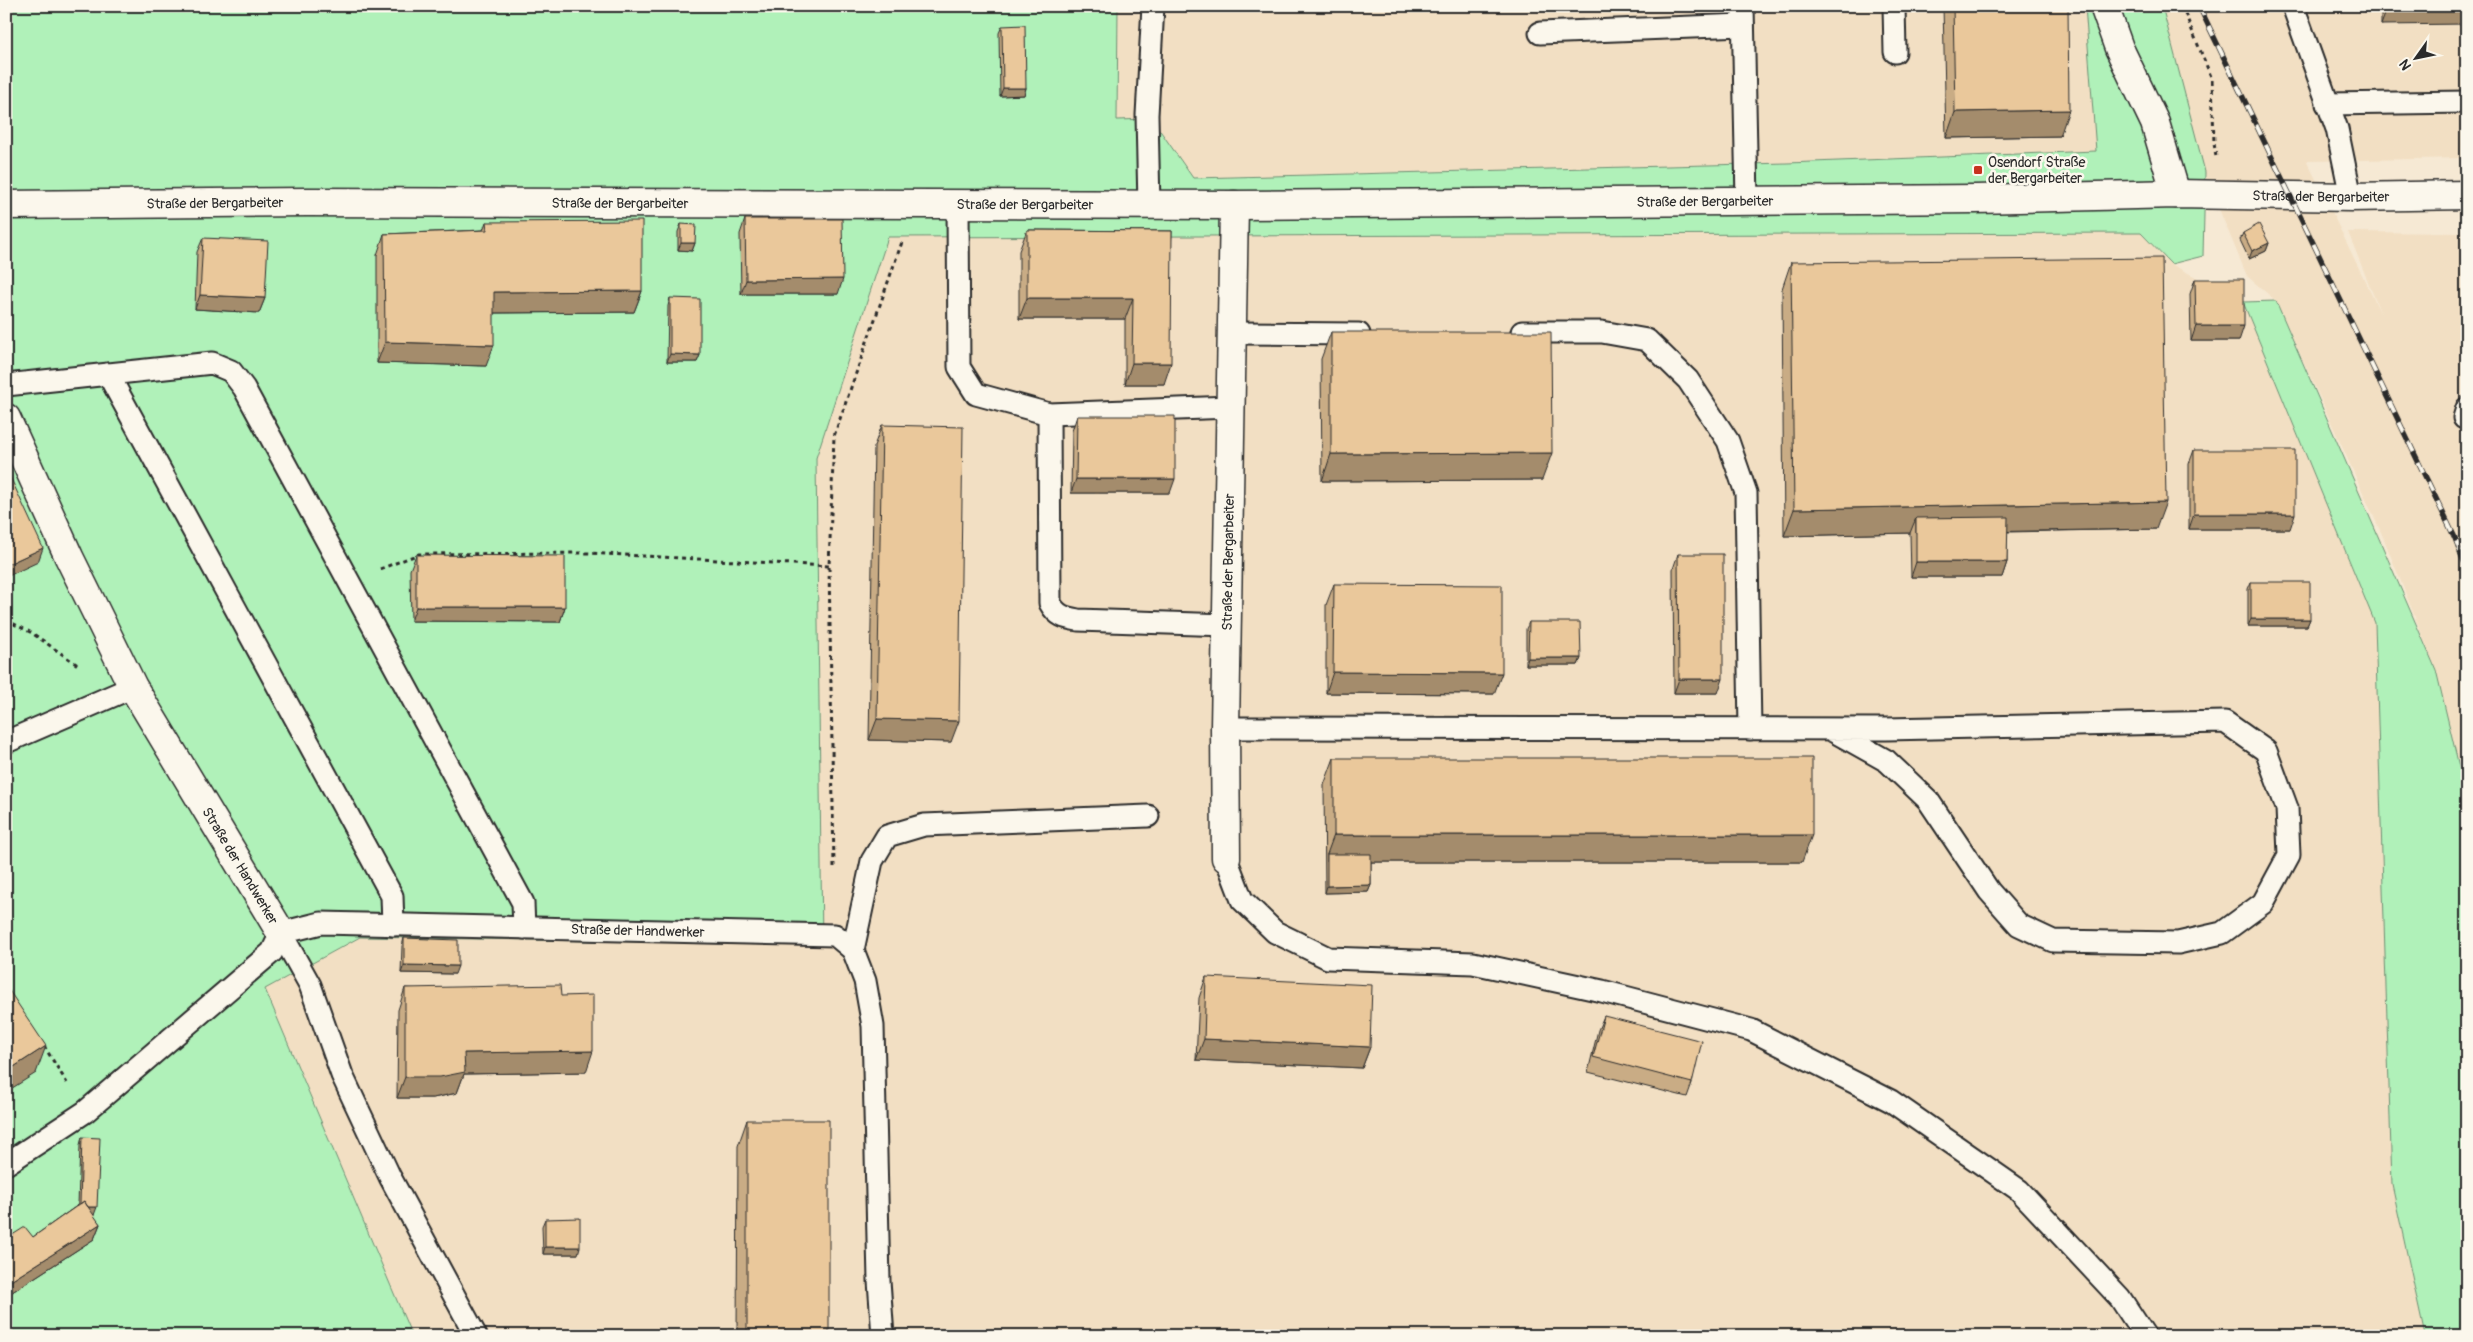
<svg xmlns="http://www.w3.org/2000/svg" width="2473" height="1342" font-family="Pangolin,sans-serif">
	<style>
		.built { fill: #f2dfc3 }
		.green { fill: #b0f1b9; stroke: #6e8e72 }
		.lines { fill: none; stroke-linecap: round; stroke-linejoin: round }
		.lane-casing { stroke: #2b2b2b; stroke-width: 25 }
		.street-casing { stroke: #2b2b2b; stroke-width: 31 }
		.path { stroke: #2b2b2b; stroke-width: 3; stroke-dasharray: 4 4; stroke-linecap: butt }
		.lane { stroke: #fbf7ec; stroke-width: 21 }
		.street { stroke: #fbf7ec; stroke-width: 28 }
		.rail-casing { stroke: #2b2b2b; stroke-width: 5.5 }
		.rail { stroke: #fbf7ec; stroke-width: 4; stroke-dasharray: 11; stroke-linecap: butt }
		.wall { fill: #c9ac85; stroke: #2b2b2b }
		.shaded-wall { fill: #a48c6c; stroke: #2b2b2b }
		.building { fill: #eac89b; stroke: #2b2b2b }
		.poi-dot { fill: #c8321e; stroke: #fbf7ec; stroke-width: 2 }
		.labels { text-anchor: middle; dominant-baseline: central; stroke-width: 5; stroke-linejoin: round; paint-order: stroke }
		.poi-label { font-size: 14px; fill: #2b2b2b; stroke: #fbf7ec; text-anchor: start }
		.street-label { font-size: 14px; fill: #2b2b2b; stroke: #fbf7ec }
	</style>
	<rect width="100%" height="100%" fill="#f6e9d4"/>
	<filter id="ink" filterUnits="userSpaceOnUse"><feTurbulence type="fractalNoise" baseFrequency=".02" numOctaves="2"/><feDisplacementMap in="SourceGraphic" scale="10" xChannelSelector="R" yChannelSelector="G"/><feConvolveMatrix kernelMatrix="1 2 1 2 8 2 1 2 1" color-interpolation-filters="sRGB"/></filter>
	<g filter="url(#ink)">
		<path class="built" d="M1118,6H2085L2097,151L1787,163L1193,178L1152,119L1117,120Z
			M2134,6H2467V158L2307,161L2381,314L2348,232L2467,233V800L2436,670L2384,539L2276,301L2247,276Z
			M2141,233L2171,264L2243,302L2375,623L2392,1185L2425,1336H412L265,989L361,937L822,945L816,458L888,237Z"/>
		<path class="green" d="M6,6H1118L1117,120L1152,119L1193,178L1787,163L2096,151L2085,6H2162L2205,172L2203,256L2171,264L2141,233L888,237L816,458L822,945L360,937L265,989L412,1336H6Z
			M2276,301L2436,670L2467,800V1336H2425L2392,1185L2375,623L2243,302Z"/>
		<g class="lines">
			<defs>
				<g id="lane">
					<path d="M1743,6L1747,201"/>
					<path d="M1894,6L1895,52"/>
					<path d="M2293,6L2337,129L2351,197"/>
					<path d="M1540,33L1743,25"/>
					<path d="M2327,104L2467,102"/>
					<path d="M958,204L959,367L976,394L1049,414L1230,407"/>
					<path d="M1149,206L1147,115L1153,6"/>
					<path d="M1522,332H1602L1647,340L1688,380L1728,441L1746,493L1750,729"/>
					<path d="M1231,333L1359,334"/>
					<path d="M108,374L392,896L393,925"/>
					<path d="M6,385L212,363L231,371L244,388L523,903L524,928"/>
					<path d="M1049,414L1050,603C1057,616 1065,618 1078,620L1227,625"/>
					<path d="M2464,418L2467,408"/>
					<path d="M1225,728L1886,729L2225,722L2266,751L2287,808L2289,855L2263,903L2222,933L2178,943L2053,941L2019,925L1989,891L1928,800L1887,761L1830,729"/>
					<path d="M6,742L133,687"/>
					<path d="M1226,858L1242,900L1275,932L1328,958L1473,963L1602,991L1751,1030L1891,1101L2019,1190L2120,1298L2145,1336"/>
					<path id="s1" d="M281,933L321,923L835,935L853,950"/>
					<path d="M281,933L310,985L342,1075L390,1177L476,1336"/>
					<path d="M6,1164L85,1112L272,952L281,933"/>
					<path d="M883,1336L879,1281L873,1026L865,981L853,950L872,861L887,836L924,825L1148,816"/>
				</g>
				<g id="street">
					<path d="M2104,6L2119,48L2155,123L2176,194"/>
					<path id="s2" d="M6,205L307,202L1234,205L1976,199L2176,194L2351,197L2467,195"/>
					<path id="s3" d="M6,418L69,557L133,687L281,933"/>
					<path id="s4" d="M1226,858L1225,728L1234,205"/>
				</g>
			</defs>
			<use href="#lane" class="lane-casing"/>
			<use href="#street" class="street-casing"/>
			<path class="path" d="M2182,6L2212,79L2214,143L2216,157
				M380,569L419,554L587,553L829,566
				M6,620L32,633L79,666
				M834,867L829,566L834,436L902,242
				M44,1046L67,1083"/>
			<use href="#lane" class="lane"/>
			<use href="#street" class="street"/>
			<defs>
				<path id="rail" d="M2199,6L2455,538L2467,570"/>
			</defs>
			<use href="#rail" class="rail-casing"/>
			<use href="#rail" class="rail"/>
		</g>
		<path class="wall" d="M1943,6H2068L2060,136L1946,138Z
			M2381,6H2467L2381,25Z
			M1002,26L1026,88L1024,95L1000,96L999,33Z
			M745,219L838,294H741L740,234Z
			M486,222L642,291L634,312L494,313L486,366L377,363V255L384,234L483,230Z
			M681,224L695,243L692,251L678,250V232Z
			M1027,230L1172,231L1164,384H1125V319H1019V251Z
			M2243,233L2269,243L2266,251L2249,259L2240,240Z
			M203,238L265,298L259,313L195,309L197,252Z
			M1791,262L2156,529L2007,532V562L2002,577H1911L1910,533L1784,536L1782,289Z
			M2195,279L2239,341H2191L2190,294Z
			M670,298L700,355L697,362H667L668,306Z
			M1331,332L1542,480L1322,481L1321,359Z
			M1077,416L1170,493H1071L1072,431Z
			M882,425L951,742L869,740L874,446Z
			M2194,450L2290,529H2189V464Z
			M1678,554L1718,693H1674L1673,569Z
			M416,555L565,607L560,622L411,621L410,570Z
			M2251,582L2310,619L2307,626H2248V589Z
			M1334,584L1494,694L1326,693V605Z
			M1529,622L1581,658L1578,665H1526V629Z
			M1334,758L1802,862H1371V885L1368,892L1325,893L1324,785Z
			M404,938L455,974L401,973L402,946Z
			M1206,977L1370,1047L1362,1068L1196,1060L1199,998Z
			M405,988L561,996L586,1072L464,1074L457,1093L433,1098H397L398,1010Z
			M1604,1016L1692,1083L1687,1097L1588,1072L1598,1030Z
			M747,1120L829,1336H737L738,1146Z
			M82,1137L94,1215H93L100,1224L94,1239L6,1296V1239L33,1237L78,1205L80,1145Z
			M545,1219L578,1254H543L542,1226Z"/>
		<path class="shaded-wall" d="M2388,6H2467V24L2381,25Z
			M1003,88H1026L1024,95L1000,96Z
			M2069,110L2060,136L1946,138L1955,112Z
			M681,243H695L692,251L678,250Z
			M2269,243L2266,251L2249,259L2252,251Z
			M843,279L838,294H741L746,280Z
			M642,291L634,312L487,313L494,292Z
			M200,295L265,298L259,313L195,309Z
			M1027,298H1133L1125,319H1019Z
			M2196,326H2244L2239,341H2191Z
			M385,342L494,345L486,366L377,363Z
			M670,354L700,355L697,362H667Z
			M1132,363H1171L1164,384H1125Z
			M1552,453L1542,480L1322,481L1331,454Z
			M1076,479H1175L1170,493H1071Z
			M2166,502L2156,529L1916,533V518L1910,533L1784,536L1794,509Z
			M2194,514H2295L2290,529H2189Z
			M43,548L38,562L6,577V565Z
			M1916,562H2007L2002,577H1911Z
			M416,607H565L560,622L411,621Z
			M2251,619H2310L2307,626H2248Z
			M1528,658H1581L1578,665H1526Z
			M1333,672L1502,673L1494,694L1326,693Z
			M1679,679H1723L1718,693H1674Z
			M877,719L959,721L951,742L869,740Z
			M1334,835H1812L1802,862H1327V854Z
			M1371,885L1368,892L1325,893L1327,886Z
			M404,965L458,966L455,974L401,973Z
			M1204,1039L1370,1047L1362,1068L1196,1060Z
			M46,1046L36,1073L6,1092V1072Z
			M593,1051L586,1072L464,1074L457,1093L433,1098H397L405,1077L464,1053Z
			M80,1207H97L94,1215L77,1214Z
			M100,1224L94,1239L6,1296V1284Z
			M545,1247H580L578,1254H543Z"/>
		<path class="building" d="M1953,6H2068L2069,110L1955,112Z
			M1025,25L1026,88H1003L1002,26Z
			M745,219H842L843,279L746,280Z
			M642,221V291L494,292V345L385,342L384,234L487,230L486,222Z
			M681,224L696,225L695,243H681Z
			M2259,224L2269,243L2252,251L2243,233Z
			M1027,230L1172,231L1171,363H1132L1133,298H1027Z
			M203,238L268,241L265,298L200,295Z
			M2162,258L2166,502L1794,509L1791,262Z
			M2195,279H2244V326H2196Z
			M670,298L700,299V355L670,354Z
			M1331,332H1551L1552,453L1331,454Z
			M1077,416H1175V479H1076Z
			M882,425L963,427L959,721L877,719Z
			M2194,450H2295V514H2194Z
			M6,468L43,548L6,565Z
			M2008,517L2007,562H1916V518Z
			M1678,554H1723V679H1679Z
			M416,555L565,556V607H416Z
			M2251,582H2310V619H2251Z
			M1334,584L1502,585V673L1333,672Z
			M1529,622H1580L1581,658H1528Z
			M1334,758H1812V835H1334Z
			M1327,854H1371V885L1327,886Z
			M404,938L458,940V966L404,965Z
			M1206,977L1372,985L1370,1047L1204,1039Z
			M560,985L561,996L593,995V1051L464,1053L465,1072L440,1077H405V988Z
			M6,986L46,1046L6,1072Z
			M1604,1016L1702,1041L1692,1083L1593,1057Z
			M747,1120H829V1336H747Z
			M82,1137L100,1138L97,1207H88L84,1201L80,1204Z
			M84,1201L100,1224L6,1284V1239L25,1227L33,1237Z
			M580,1218V1247H545V1219Z"/>
	</g>
	<rect class="poi-dot" x="1973" y="165" width="10" height="10" rx="2.5"/>
	<g class="labels">
		<g class="poi-label">
			<text x="1988" y="162">Osendorf Straße<tspan x="1988" dy="16">der Bergarbeiter</tspan></text>
		</g>
		<g class="street-label">
			<text stroke="none"><textPath href="#s2" startOffset="2315">Straße der Bergarbeiter</textPath></text>
			<text stroke="none"><textPath href="#s2" startOffset="1699">Straße der Bergarbeiter</textPath></text>
			<text stroke="none"><textPath href="#s2" startOffset="209">Straße der Bergarbeiter</textPath></text>
			<text stroke="none"><textPath href="#s2" startOffset="614">Straße der Bergarbeiter</textPath></text>
			<text stroke="none"><textPath href="#s2" startOffset="1019">Straße der Bergarbeiter</textPath></text>
			<text stroke="none"><textPath href="#s4" startOffset="296">Straße der Bergarbeiter</textPath></text>
			<text stroke="none"><textPath href="#s3" startOffset="506">Straße der Handwerker</textPath></text>
			<text stroke="none"><textPath href="#s1" startOffset="358">Straße der Handwerker</textPath></text>
		</g>
	</g>
	<rect width="2473" height="1342" fill="none" stroke="#fbf7ec" stroke-width="25"/>
	<rect x="12" y="12" width="2448" height="1317" fill="none" stroke="#2b2b2b" stroke-width="2" filter="url(#ink)"/>
	<g transform="translate(2416 58) rotate(237)" stroke="#fbf7ec" stroke-width="4" paint-order="stroke">
	<path d="M0-4L9 19L0 12L-9 19Z" fill="#2b2b2b"/>
	<text y="-8" font-size="14" font-weight="bold" text-anchor="middle" fill="#2b2b2b">N</text>
	</g>
</svg>
